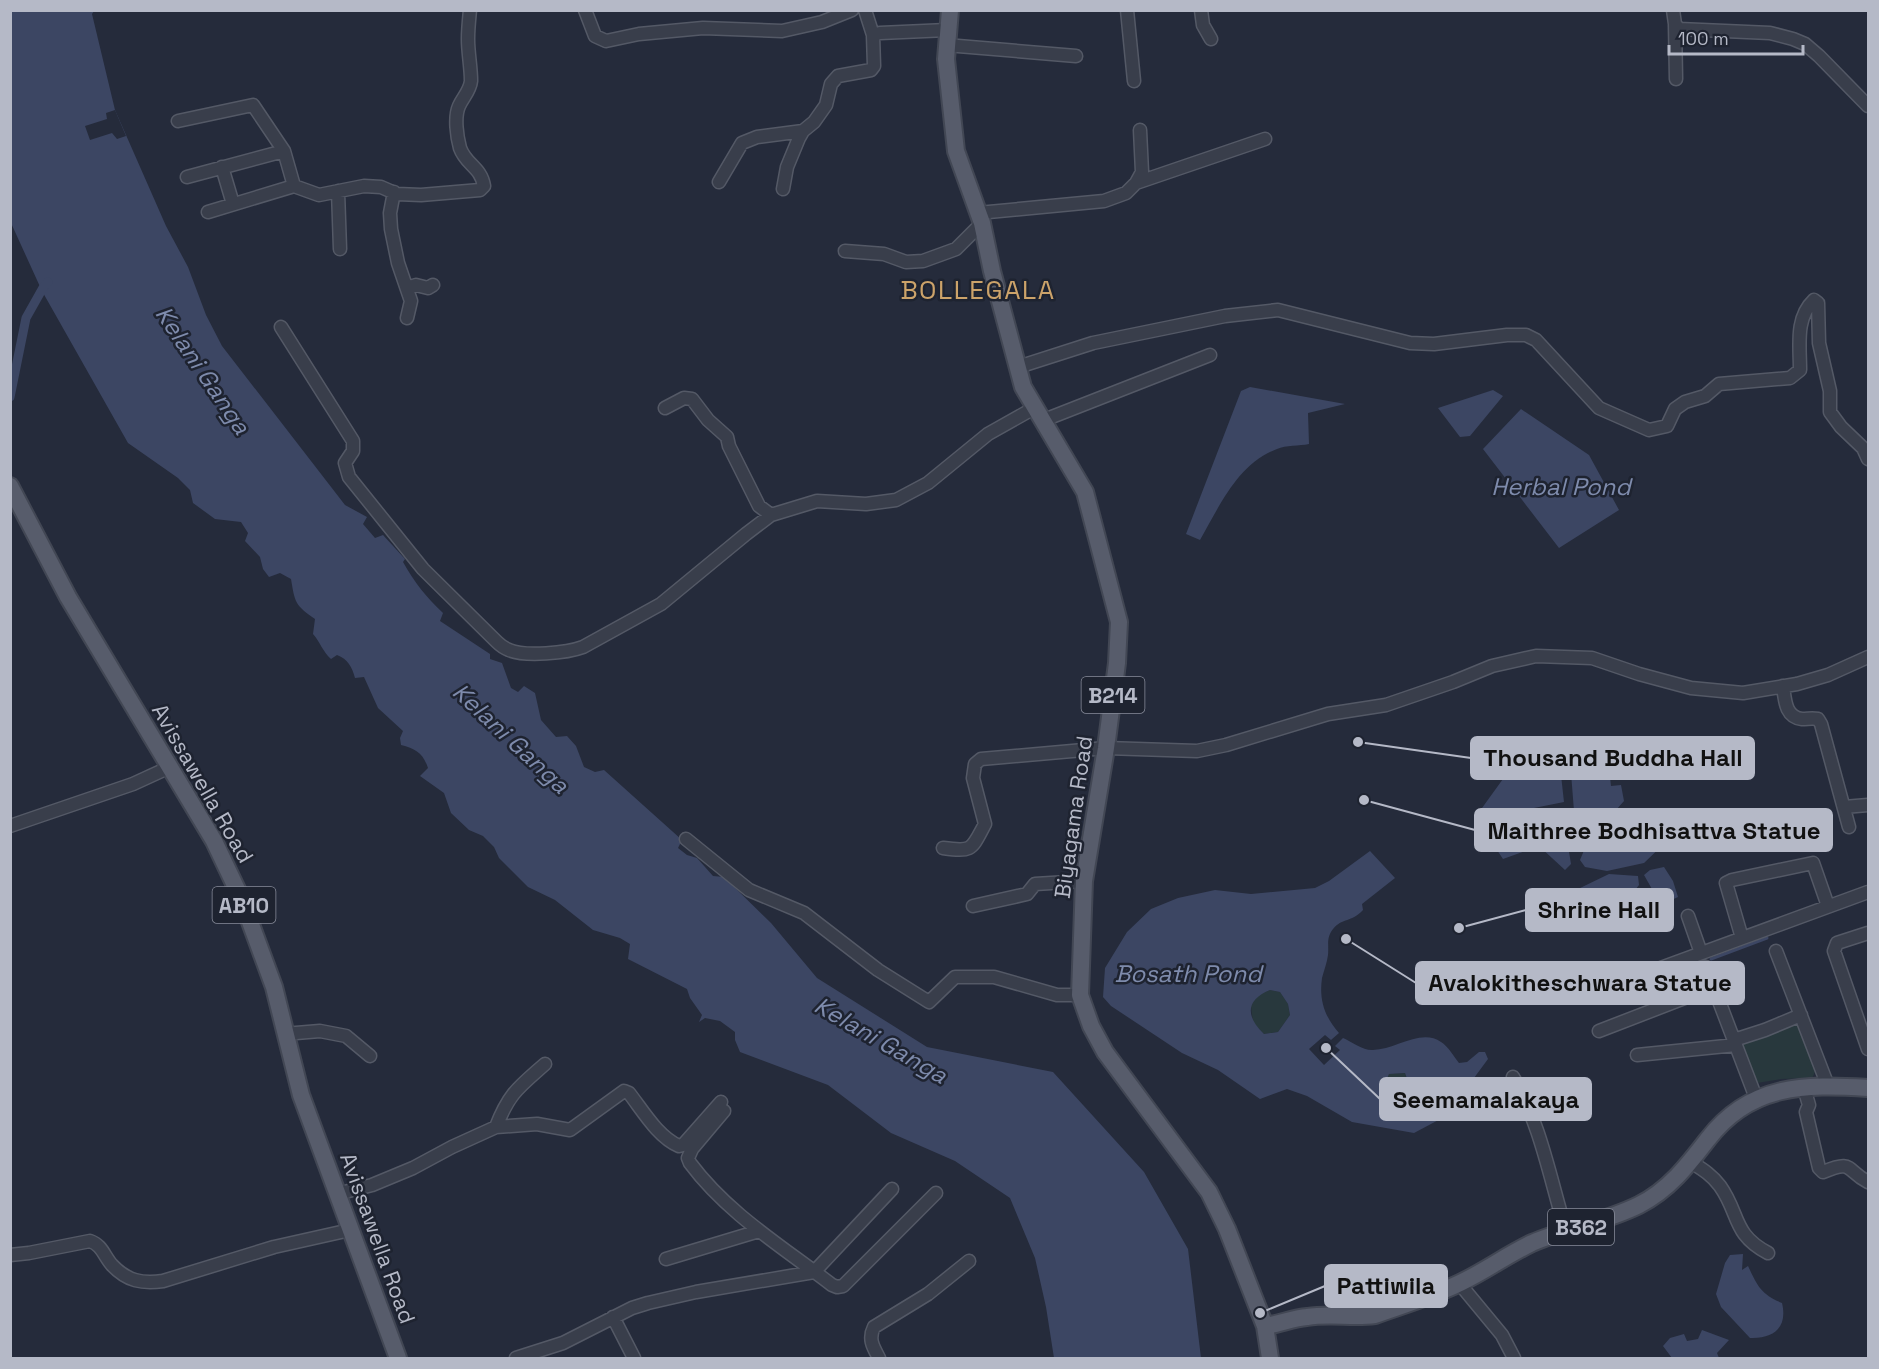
<svg xmlns="http://www.w3.org/2000/svg" width="1879" height="1369" font-family="'Space Grotesk',sans-serif">
	<style>
		.green { fill: #28383d }
		.water { fill: #3c4663; fill-rule: evenodd }
		.pier { fill: #252b3b }
		.lines { fill: none; stroke-linecap: round; stroke-linejoin: round }
		.stream { stroke: #3c4663; stroke-width: 3 }
		.canal { stroke: #3c4663; stroke-width: 9 }
		.minor-casing { stroke: #545966; stroke-width: 15 }
		.major-casing { stroke: #424754; stroke-width: 20 }
		.minor { stroke: #393e4b; stroke-width: 12 }
		.major { stroke: #575c6b; stroke-width: 16 }
		.labels { text-anchor: middle; dominant-baseline: central; stroke-width: 5; stroke-linejoin: round; paint-order: stroke }
		.shield { fill: #1e2330; stroke: #888c9a; stroke-width: 1.5 }
		.shield-label { font-size: 21px; font-weight: bold; fill: #b5b9c7 }
		.street-label { font-size: 22px; fill: #b5b9c7; stroke: #1e2330 }
		.water-label { font-size: 24px; font-style: italic; fill: #7e8bac; stroke: #1e2330 }
		.quarter-label { font-size: 26px; letter-spacing: 1.5px; fill: #cca36a; stroke: #1e2330 }
		.leader { fill: none; stroke: #b5b9c7; stroke-width: 2 }
		.callout-dot { fill: #b5b9c7; stroke: #1e2330; stroke-width: 2 }
		.callout { fill: #b5b9c7; stroke: #b5b9c7; stroke-width: 2 }
		.callout-label { font-size: 24px; text-anchor: middle; font-weight: bold; fill: #111 }
	</style>
	<rect width="100%" height="100%" fill="#252b3b"/>
	<path class="green" d="M1270,990L1280,992L1288,1004L1290,1015L1278,1032L1264,1034L1253,1023L1251,1006L1257,995Z
		M1800,1021C1805,1036 1823,1063 1812,1078L1781,1079L1757,1083L1739,1041Z
		M1405,1073L1411,1090L1406,1098L1394,1100L1387,1097L1384,1086L1389,1074Z"/>
	<path class="water" d="M10,11H94L92,14L115,110L166,226L188,267L206,315L222,346L345,505L367,517L363,524L375,538L383,535L405,559L403,562C414,582 427,598 443,613L440,621L490,654V659L502,663L511,688L518,692L524,686L535,693L541,720L556,737L567,736L576,746L584,767L595,772L604,770L682,840L678,848L687,855L697,858L713,876L724,877L771,923L817,978L927,1047L1053,1072L1144,1172L1188,1249L1201,1358H1054L1046,1307L1035,1258L1010,1198L955,1161L891,1133L828,1085L740,1052L735,1040V1032L720,1021L705,1018L699,1022L702,1015L690,998L687,989L628,959L630,944L620,938L593,930L555,900L528,887L499,858L494,847L483,836L469,830L451,813L444,793L420,776L428,768C423,753 416,749 401,745L400,738L403,731L378,708L364,677L355,678C352,667 348,659 337,655L331,659C323,652 320,642 313,634L315,619C295,605 295,603 291,579L280,573L269,577L263,569L260,557L245,541L248,533L241,522L215,519L193,503L190,490L178,478L128,443L42,291L11,223Z
		M1250,387L1345,404L1308,413L1309,444C1299,446 1286,445 1277,449C1238,463 1219,507 1200,540L1186,534L1241,391Z
		M1493,390L1503,396L1470,436L1460,437L1438,408Z
		M1521,409L1589,455L1619,510L1559,548L1483,449Z
		M1557,739L1564,802L1519,811L1520,820L1540,814L1563,815L1571,864L1565,870L1539,846L1503,859L1491,841L1495,825L1482,808L1508,772L1507,762L1515,747L1537,741Z
		M1614,759L1616,768L1610,777L1611,786L1621,785L1624,801L1616,810L1633,825L1639,821L1663,826L1672,836L1644,863L1607,871L1585,867L1580,860L1590,836L1589,827H1582L1574,811L1571,773L1580,764Z
		M1370,851L1395,878L1362,904L1363,910C1351,923 1343,917 1333,929C1326,938 1329,945 1328,955C1327,963 1324,970 1322,978C1319,999 1324,1016 1339,1033L1331,1040L1325,1035L1309,1049L1324,1065L1340,1050L1335,1046L1343,1038C1352,1042 1364,1051 1373,1050C1395,1050 1421,1028 1441,1042C1448,1046 1454,1057 1459,1063L1467,1062L1479,1052H1485L1488,1059L1446,1116L1414,1133L1352,1122L1307,1096L1287,1089L1260,1099L1218,1070L1182,1053L1111,1006L1103,997L1105,968L1127,932L1151,909L1178,898L1215,890L1251,894L1315,888L1329,881ZM1270,990L1280,992L1288,1004L1290,1015L1278,1032L1264,1034C1245,1016 1246,1000 1270,990ZM1405,1073L1411,1090L1406,1097L1394,1100L1387,1097L1384,1086L1389,1074Z
		M1664,867L1673,881L1678,897L1661,905L1644,875L1650,870Z
		M1609,874L1638,876L1639,885L1617,913L1604,922L1584,910L1578,889Z
		M1743,1254L1742,1270L1748,1266C1758,1287 1761,1294 1782,1303C1788,1328 1773,1339 1750,1338L1721,1307L1716,1294L1725,1263L1730,1255Z
		M1702,1330L1729,1340L1717,1353L1719,1358H1672L1663,1346L1670,1338L1684,1334L1687,1341L1698,1339Z"/>
	<path class="pier" d="M115,110L126,136L117,139L112,133L90,140L85,126L107,119L106,113Z"/>
	<g class="lines">
		<path class="stream" d="M1711,959L1767,938"/>
		<path class="canal" d="M10,397L26,318L44,286L48,282"/>
		<defs>
			<path id="minor" d="M585,10L595,36L606,41L639,34L703,28L782,31L822,22L852,10
				M1127,10L1134,81
				M1201,10L1203,25L1211,39
				M1673,10L1675,24L1679,29L1770,33L1793,39L1805,44L1819,56L1868,106
				M1675,24L1676,79
				M873,35L880,33L947,30
				M946,45L1076,56
				M178,121L253,105L284,151L294,186
				M222,167L233,204
				M187,177L284,151
				M719,182L742,143L757,137L803,131
				M1136,183L1265,139
				M783,189L787,167L799,138L803,131L814,122L826,105L831,84L838,76L871,70L874,66L873,35L865,10
				M338,191L340,249
				M394,192L390,213L391,229L398,263L411,301L407,318
				M208,212L294,186L319,195L364,186L381,187L397,194L421,195L480,190L484,186C481,167 466,165 460,148C457,137 454,117 459,106C463,97 470,91 471,81C471,67 468,53 468,39C468,29 469,20 470,10
				M978,213L1104,201L1126,193L1136,183L1142,172L1140,130
				M845,251L884,254L906,262L923,261L956,249L982,223
				M407,288L416,285L428,288L433,285
				M281,327L353,441V451L345,463L349,477L423,569L497,642C500,645 504,648 509,650C525,657 567,653 583,647L661,604L746,534L771,515L817,501L866,504L896,500L928,483L988,434L1036,407
				M1018,367L1093,343L1225,316L1278,310L1410,343L1434,344L1507,335H1526L1536,340L1599,408L1649,430L1667,426L1675,409L1685,402L1705,396L1719,384L1790,378L1800,370C1800,345 1795,318 1814,300L1818,303L1819,343L1830,391V412L1841,427L1863,448L1868,459
				M665,408L684,398L692,399L708,420L727,437L729,446L759,506L771,515
				M1044,420L1210,355
				M1783,686C1785,700 1785,717 1802,719C1808,719 1812,718 1818,719L1821,724L1849,827
				M1844,807L1868,805
				M10,826L133,784L170,767
				M686,839L749,890L804,913L878,970L929,1002L955,977H994L1057,995H1080
				M943,848C973,852 971,850 985,824L973,778L975,764L981,759L1106,748L1197,751L1226,745L1328,714L1386,705L1453,682L1492,666L1536,656L1592,658L1639,674L1691,688L1743,693L1797,684L1828,675L1868,657
				M973,906L1027,894L1035,884L1084,881
				M1688,916L1701,953
				M1868,933L1837,943L1834,951L1868,1049
				M1742,938L1726,883L1732,880L1813,863L1828,906
				M1776,951L1828,1086
				M1706,967L1756,1098
				M1598,991L1868,892
				M1599,1031L1713,987
				M284,1034L320,1031L346,1036L370,1056
				M1734,1040L1765,1030L1801,1015
				M1637,1055L1736,1045
				M1513,1077C1541,1125 1550,1179 1566,1231
				M1804,1088L1809,1105L1806,1112L1819,1168L1823,1172C1854,1159 1845,1170 1868,1182
				M724,1111L692,1149L688,1158L690,1163C728,1214 783,1247 832,1285L837,1287L843,1286L936,1193
				M496,1127C509,1093 519,1087 545,1064
				M1691,1162C1702,1169 1712,1175 1720,1186C1740,1214 1732,1234 1768,1253
				M337,1194L372,1185L413,1168L452,1147L496,1127L537,1124L570,1130L624,1091L629,1093C643,1111 658,1137 679,1146L683,1145L721,1102
				M10,1255L29,1253L90,1241C102,1245 104,1256 112,1265C127,1281 142,1284 163,1281L274,1247L350,1230
				M666,1259L759,1231
				M814,1272L892,1189
				M1459,1283L1502,1335L1514,1358
				M613,1317L634,1358
				M516,1358L563,1343L632,1308L648,1303L696,1292L814,1272
				M879,1358C873,1347 868,1339 874,1327L928,1294L969,1261"/>
			<path id="major" d="M950,10L946,59L956,151L982,223L992,271L1023,387L1085,492L1119,622L1117,663L1106,748L1084,881L1080,995L1091,1026L1105,1052L1209,1192L1227,1229L1265,1326L1270,1358
				M10,486L68,597L214,841L242,900L274,987L301,1095L398,1358
				M1265,1326C1280,1324 1293,1318 1307,1317C1330,1313 1352,1318 1375,1315C1403,1305 1433,1296 1460,1283C1485,1271 1507,1255 1532,1243C1567,1228 1605,1222 1639,1205C1669,1190 1688,1165 1708,1139C1750,1084 1805,1084 1868,1088"/>
		</defs>
		<use href="#minor" class="minor-casing"/>
		<use href="#major" class="major-casing"/>
		<use href="#minor" class="minor"/>
		<use href="#major" class="major"/>
	</g>
	<g class="labels">
		<g class="shield">
			<rect x="1081.5" y="677" width="63" height="36" rx="4.5"/>
			<rect x="212.5" y="887" width="63" height="36" rx="4.5"/>
			<rect x="1548" y="1209" width="66" height="36" rx="4.5"/>
		</g>
		<g class="shield-label">
			<text x="1113" y="695">B214</text>
			<text x="244" y="905">AB10</text>
			<text x="1581" y="1227">B362</text>
		</g>
		<g class="street-label">
			<text transform="translate(203 783) rotate(60)">Avissawella Road</text>
			<text transform="translate(1073 817) rotate(-82)">Biyagama Road</text>
			<text transform="translate(378 1238) rotate(70)">Avissawella Road</text>
		</g>
		<g class="water-label">
			<text transform="translate(203 370) rotate(56)">Kelani Ganga</text>
			<text x="1561" y="486">Herbal Pond</text>
			<text transform="translate(511 738) rotate(43)">Kelani Ganga</text>
			<text x="1188" y="973">Bosath Pond</text>
			<text transform="translate(881 1040) rotate(30)">Kelani Ganga</text>
		</g>
		<g class="quarter-label">
			<text x="978" y="290">BOLLEGALA</text>
		</g>
	</g>
	<path class="leader" d="M1358 742L1471 758M1364 800L1475 830M1459 928L1526 910M1346 939L1416 983M1326 1048L1380 1099M1260 1313L1325 1286"/>
	<g class="callout-dot">
		<circle cx="1358" cy="742" r="6"/>
		<circle cx="1364" cy="800" r="6"/>
		<circle cx="1459" cy="928" r="6"/>
		<circle cx="1346" cy="939" r="6"/>
		<circle cx="1326" cy="1048" r="6"/>
		<circle cx="1260" cy="1313" r="6"/>
	</g>
	<g class="callout">
		<rect x="1471" y="737" width="283" height="42" rx="6"/>
		<rect x="1475" y="809" width="357" height="42" rx="6"/>
		<rect x="1526" y="889" width="147" height="42" rx="6"/>
		<rect x="1416" y="962" width="328" height="42" rx="6"/>
		<rect x="1380" y="1078" width="211" height="42" rx="6"/>
		<rect x="1325" y="1265" width="122" height="42" rx="6"/>
	</g>
	<g class="callout-label">
		<text x="1613" y="766">Thousand Buddha Hall</text>
		<text x="1654" y="839">Maithree Bodhisattva Statue</text>
		<text x="1599" y="918">Shrine Hall</text>
		<text x="1580" y="991">Avalokitheschwara Statue</text>
		<text x="1486" y="1108">Seemamalakaya</text>
		<text x="1386" y="1294">Pattiwila</text>
	</g>
	<rect width="1879" height="1369" fill="none" stroke="#b5b9c7" stroke-width="24"/>
	<path d="M1669 45v9h134v-9" fill="none" stroke="#b5b9c7" stroke-width="3"/>
	<text x="1678" y="45" font-size="18" fill="#b5b9c7" stroke="#1e2330" stroke-width="4.5" paint-order="stroke">100 m</text>
</svg>
